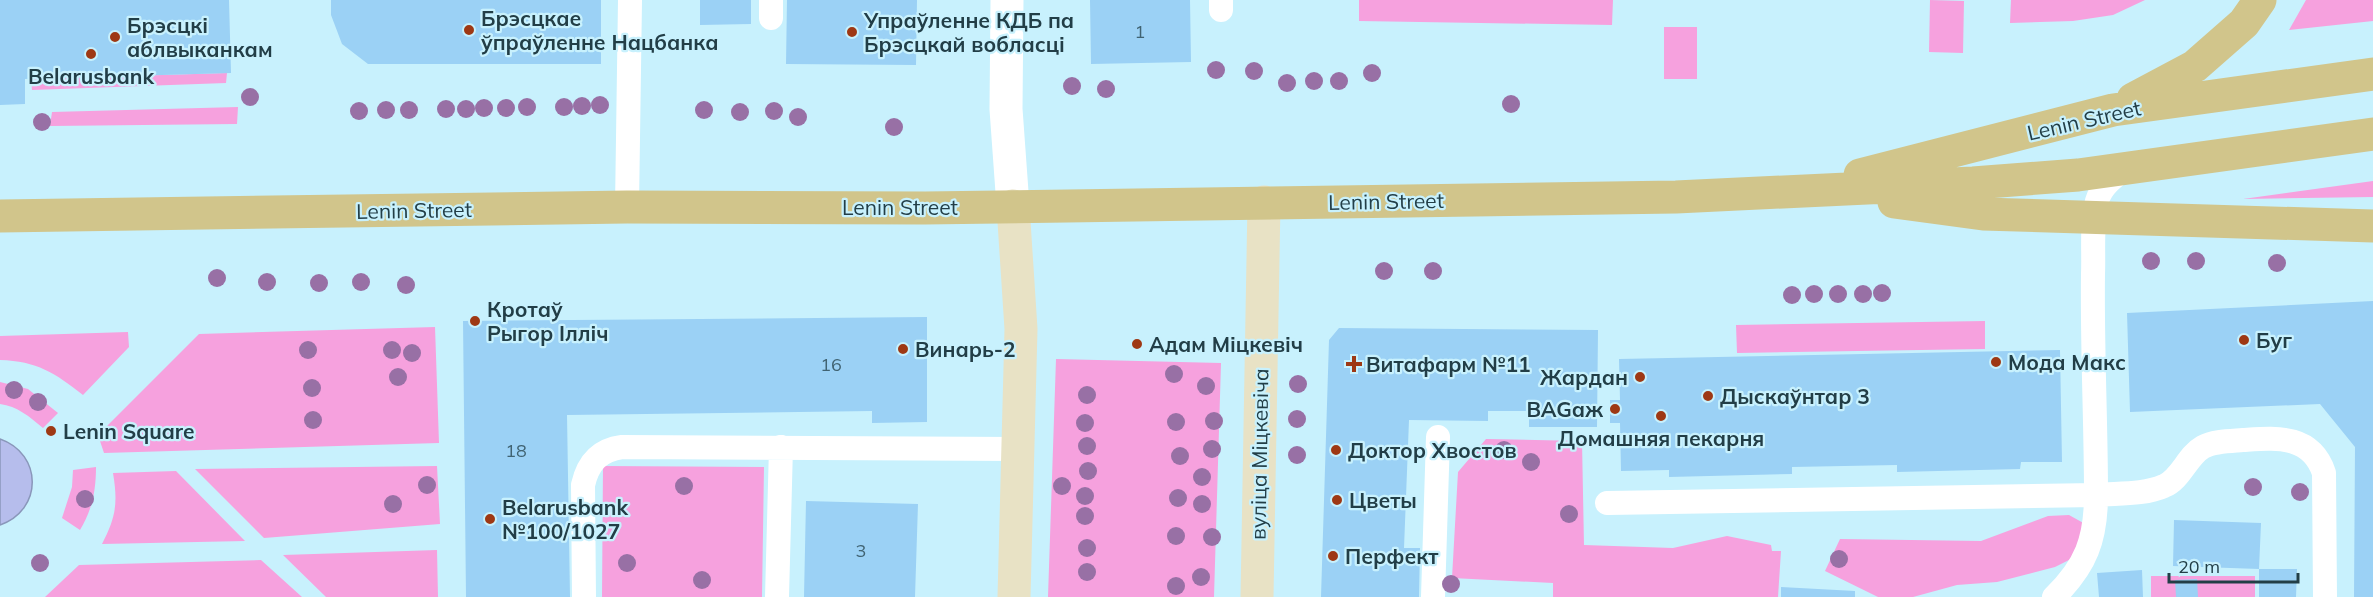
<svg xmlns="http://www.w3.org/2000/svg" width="2373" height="597" font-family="Mulish,sans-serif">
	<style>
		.green { fill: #f6a1de }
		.water { fill: #b6bdec; stroke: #8a97ba; stroke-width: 1.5 }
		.building { fill: #9bd1f5 }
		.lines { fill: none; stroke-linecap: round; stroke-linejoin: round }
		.service { stroke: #fff; stroke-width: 24 }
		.minor { stroke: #fff; stroke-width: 33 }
		.secondary { stroke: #e8e2c5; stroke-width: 33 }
		.primary { stroke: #d1c58b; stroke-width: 33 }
		.tree { fill: #9870a5 }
		.poi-dot { fill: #9e3814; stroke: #c8f1fd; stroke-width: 2 }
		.labels { text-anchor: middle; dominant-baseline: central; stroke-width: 4.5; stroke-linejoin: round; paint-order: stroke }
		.number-label { font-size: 18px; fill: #406372 }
		.poi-label { font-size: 21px; font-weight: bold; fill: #223e47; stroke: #c8f1fd; text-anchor: start }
		.street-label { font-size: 21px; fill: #223e47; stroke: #c8f1fd }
	</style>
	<rect width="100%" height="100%" fill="#c8f1fd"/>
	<path class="green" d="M1359,0H1613L1612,25L1359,21Z
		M1930,0L1964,1L1963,53L1929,52Z
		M2011,0H2145L2113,15L2073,21L2010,23Z
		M2306,0H2373V21L2289,30Z
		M1664,27H1697V79H1664Z
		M227,73L226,83L32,90L31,79Z
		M238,107L237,124L50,126L52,112Z
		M2373,181V197L2243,199Z
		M1985,321V349L1737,353L1736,325Z
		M435,327L439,443L104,453L98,435L199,334Z
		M128,332L129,347L83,395C55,373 37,361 0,360V336Z
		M1056,359L1221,363L1214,597H1048Z
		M0,382L28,389L58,413L43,428C30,417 17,406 0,404Z
		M1486,439L1582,441L1584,545L1673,548L1727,536L1771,545L1772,551H1781L1778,597H1553V583L1452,578L1458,472Z
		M437,466L440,524L264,538L195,469Z
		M603,466L764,467L762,597H602Z
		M96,467C96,491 92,510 80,530L62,518L72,487L73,470Z
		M176,471L245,541L102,544C116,517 118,503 113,473Z
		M2069,515L2087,525L2075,557L2055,567L1997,582L1957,585L1913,597H1878L1825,571L1840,539L1981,541L2048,516Z
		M437,550L438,597H326L283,555Z
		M261,560L302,597H45L79,565Z
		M2151,576H2255V597H2151Z"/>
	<path class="water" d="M0,439C43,454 43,510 0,525Z"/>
	<path class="building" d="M0,0H229L231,73L25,79V104L0,105Z
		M331,0H601V64H368L342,44L331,15Z
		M700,0H751V24L700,25Z
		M787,0H917L916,65L786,64Z
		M1090,0H1190L1191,62L1091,64Z
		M2373,301V597H2354L2355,447L2320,404L2130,412L2127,313Z
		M927,317V422L872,423V411L567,415L570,597H466L463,321Z
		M1339,328L1598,330L1597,427H1529V411H1488V421L1409,420L1404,548H1420L1419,597H1321L1329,340Z
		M2060,350L2062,462H2021L2020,469L1897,472V465L1792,467V474L1669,477V470L1621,471L1620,423H1610V400H1620L1619,359Z
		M806,501L918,504L915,597H804Z
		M2174,520L2261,523L2259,569L2173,566Z
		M2259,569H2297L2296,597H2259Z
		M2142,570L2143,597H2099L2097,573Z
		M2197,579L2198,597H2176L2175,580Z
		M1781,587L1855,591V597H1781Z"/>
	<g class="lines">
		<path class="service" d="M1221,0V10
			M771,18V0
			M627,207L630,0
			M1607,503L2096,495C2096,421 2092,348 2093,274C2094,251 2091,224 2097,201C2101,187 2114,175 2128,169
			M584,597L583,485C588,463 599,450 622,447L1018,449
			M777,597L781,447
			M1433,597L1438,437
			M2054,597C2086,566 2096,539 2096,495C2117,493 2144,495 2164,486C2181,479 2187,456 2203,447C2214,441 2230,441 2243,440C2276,438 2311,434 2324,473L2325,597"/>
		<path class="minor" d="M1007,0L1006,109L1013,206"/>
		<path class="secondary" d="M1013,206L1021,329L1014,597
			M1257,597L1264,202"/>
		<path class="primary" d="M2133,99L2195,66L2244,23L2260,0
			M1860,175L2113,110L2373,74
			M1894,202L1983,214L2373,226
			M0,216L627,207L925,208L1676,197L1973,183L2078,175L2373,134"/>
	</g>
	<g class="tree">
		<circle cx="1216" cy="70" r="9"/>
		<circle cx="1254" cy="71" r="9"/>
		<circle cx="1372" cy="73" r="9"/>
		<circle cx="1314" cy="81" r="9"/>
		<circle cx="1339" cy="81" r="9"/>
		<circle cx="1287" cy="83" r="9"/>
		<circle cx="1072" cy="86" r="9"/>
		<circle cx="1106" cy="89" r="9"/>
		<circle cx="250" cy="97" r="9"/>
		<circle cx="1511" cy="104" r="9"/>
		<circle cx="600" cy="105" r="9"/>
		<circle cx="582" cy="106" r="9"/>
		<circle cx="527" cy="107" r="9"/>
		<circle cx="564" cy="107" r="9"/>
		<circle cx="484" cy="108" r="9"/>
		<circle cx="506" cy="108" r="9"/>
		<circle cx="446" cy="109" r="9"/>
		<circle cx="466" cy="109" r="9"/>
		<circle cx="386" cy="110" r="9"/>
		<circle cx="409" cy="110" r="9"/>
		<circle cx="704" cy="110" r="9"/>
		<circle cx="359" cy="111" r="9"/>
		<circle cx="774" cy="111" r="9"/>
		<circle cx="740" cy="112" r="9"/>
		<circle cx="798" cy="117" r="9"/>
		<circle cx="42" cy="122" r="9"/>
		<circle cx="894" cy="127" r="9"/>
		<circle cx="2151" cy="261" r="9"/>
		<circle cx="2196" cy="261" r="9"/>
		<circle cx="2277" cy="263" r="9"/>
		<circle cx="1384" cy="271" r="9"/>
		<circle cx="1433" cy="271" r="9"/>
		<circle cx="217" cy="278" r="9"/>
		<circle cx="267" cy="282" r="9"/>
		<circle cx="361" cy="282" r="9"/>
		<circle cx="319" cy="283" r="9"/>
		<circle cx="406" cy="285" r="9"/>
		<circle cx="1882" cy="293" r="9"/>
		<circle cx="1814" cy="294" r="9"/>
		<circle cx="1838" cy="294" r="9"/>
		<circle cx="1863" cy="294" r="9"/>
		<circle cx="1792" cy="295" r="9"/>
		<circle cx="308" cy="350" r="9"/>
		<circle cx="392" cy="350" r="9"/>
		<circle cx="412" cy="353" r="9"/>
		<circle cx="1174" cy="374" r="9"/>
		<circle cx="398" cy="377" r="9"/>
		<circle cx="1298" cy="384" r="9"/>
		<circle cx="1206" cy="386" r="9"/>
		<circle cx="312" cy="388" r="9"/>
		<circle cx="14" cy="390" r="9"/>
		<circle cx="1087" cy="395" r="9"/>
		<circle cx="38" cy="402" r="9"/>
		<circle cx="1297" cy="419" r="9"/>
		<circle cx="313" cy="420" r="9"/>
		<circle cx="1214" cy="421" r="9"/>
		<circle cx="1176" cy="422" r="9"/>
		<circle cx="1085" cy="423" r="9"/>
		<circle cx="1087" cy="446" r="9"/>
		<circle cx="1212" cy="449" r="9"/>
		<circle cx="1504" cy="450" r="9"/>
		<circle cx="1297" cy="455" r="9"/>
		<circle cx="1180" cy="456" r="9"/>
		<circle cx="1531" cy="462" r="9"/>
		<circle cx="1088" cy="471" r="9"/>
		<circle cx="1202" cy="477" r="9"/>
		<circle cx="427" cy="485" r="9"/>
		<circle cx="684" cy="486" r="9"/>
		<circle cx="1062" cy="486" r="9"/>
		<circle cx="2253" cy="487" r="9"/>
		<circle cx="2300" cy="492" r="9"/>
		<circle cx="1085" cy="496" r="9"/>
		<circle cx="1178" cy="498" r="9"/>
		<circle cx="85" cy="499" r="9"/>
		<circle cx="393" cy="504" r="9"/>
		<circle cx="1202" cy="504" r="9"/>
		<circle cx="1569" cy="514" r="9"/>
		<circle cx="1085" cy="516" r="9"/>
		<circle cx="1176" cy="536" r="9"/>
		<circle cx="1212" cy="537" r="9"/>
		<circle cx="1087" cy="548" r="9"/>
		<circle cx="1839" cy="559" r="9"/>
		<circle cx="40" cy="563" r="9"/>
		<circle cx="627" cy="563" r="9"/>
		<circle cx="1087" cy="572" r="9"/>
		<circle cx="1201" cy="577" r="9"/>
		<circle cx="702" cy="580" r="9"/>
		<circle cx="1451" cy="584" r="9"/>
		<circle cx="1176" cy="586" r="9"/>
	</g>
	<g class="poi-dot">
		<circle cx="469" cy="30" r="6"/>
		<circle cx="852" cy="32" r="6"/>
		<circle cx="115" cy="37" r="6"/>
		<circle cx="91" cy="54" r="6"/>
		<circle cx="475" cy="321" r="6"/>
		<circle cx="2244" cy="340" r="6"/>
		<circle cx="1137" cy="344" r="6"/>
		<circle cx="903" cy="349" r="6"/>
		<circle cx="1996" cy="362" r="6"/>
		<path d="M1351 355h6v6h6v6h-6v6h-6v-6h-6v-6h6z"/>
		<circle cx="1640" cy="377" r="6"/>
		<circle cx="1708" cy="396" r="6"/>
		<circle cx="1615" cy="409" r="6"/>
		<circle cx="1661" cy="416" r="6"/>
		<circle cx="51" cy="431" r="6"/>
		<circle cx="1336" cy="450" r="6"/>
		<circle cx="1337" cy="500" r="6"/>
		<circle cx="490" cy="519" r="6"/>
		<circle cx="1333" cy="556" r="6"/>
	</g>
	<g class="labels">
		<g class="number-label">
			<text x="1140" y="31">1</text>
			<text x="831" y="364">16</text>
			<text x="516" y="450">18</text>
			<text x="861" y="550">3</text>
		</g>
		<g class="poi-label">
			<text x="481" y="18">Брэсцкае<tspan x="481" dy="24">ўпраўленне Нацбанка</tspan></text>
			<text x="864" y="20">Упраўленне КДБ па<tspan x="864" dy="24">Брэсцкай вобласці</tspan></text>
			<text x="127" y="25">Брэсцкі<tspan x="127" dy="24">аблвыканкам</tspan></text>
			<text x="91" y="76" text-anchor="middle">Belarusbank</text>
			<text x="487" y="309">Кротаў<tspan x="487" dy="24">Рыгор Ілліч</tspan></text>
			<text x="2256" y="340">Буг</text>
			<text x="1149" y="344">Адам Міцкевіч</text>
			<text x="915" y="349">Винарь-2</text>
			<text x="2008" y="362">Мода Макс</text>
			<text x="1366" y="364">Витафарм №11</text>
			<text x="1628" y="377" text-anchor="end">Жардан</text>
			<text x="1720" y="396">Дыскаўнтар 3</text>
			<text x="1603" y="409" text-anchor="end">BAGаж</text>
			<text x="63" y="431">Lenin Square</text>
			<text x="1661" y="438" text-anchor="middle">Домашняя пекарня</text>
			<text x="1348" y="450">Доктор Хвостов</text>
			<text x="1349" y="500">Цветы</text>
			<text x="502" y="507">Belarusbank<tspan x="502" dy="24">№100/1027</tspan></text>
			<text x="1345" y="556">Перфект</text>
		</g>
		<g class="street-label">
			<text transform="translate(2084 120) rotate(-13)">Lenin Street</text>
			<text transform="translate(1386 201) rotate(-1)">Lenin Street</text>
			<text x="900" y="207">Lenin Street</text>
			<text transform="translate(414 210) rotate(-1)">Lenin Street</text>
			<text transform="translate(1259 454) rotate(-89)">вуліца Міцкевіча</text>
		</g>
	</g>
	<path d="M2169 573v9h129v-9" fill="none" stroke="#223e47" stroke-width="3"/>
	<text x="2178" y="573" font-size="18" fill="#223e47" stroke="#c8f1fd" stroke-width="4.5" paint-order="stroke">20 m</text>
</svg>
